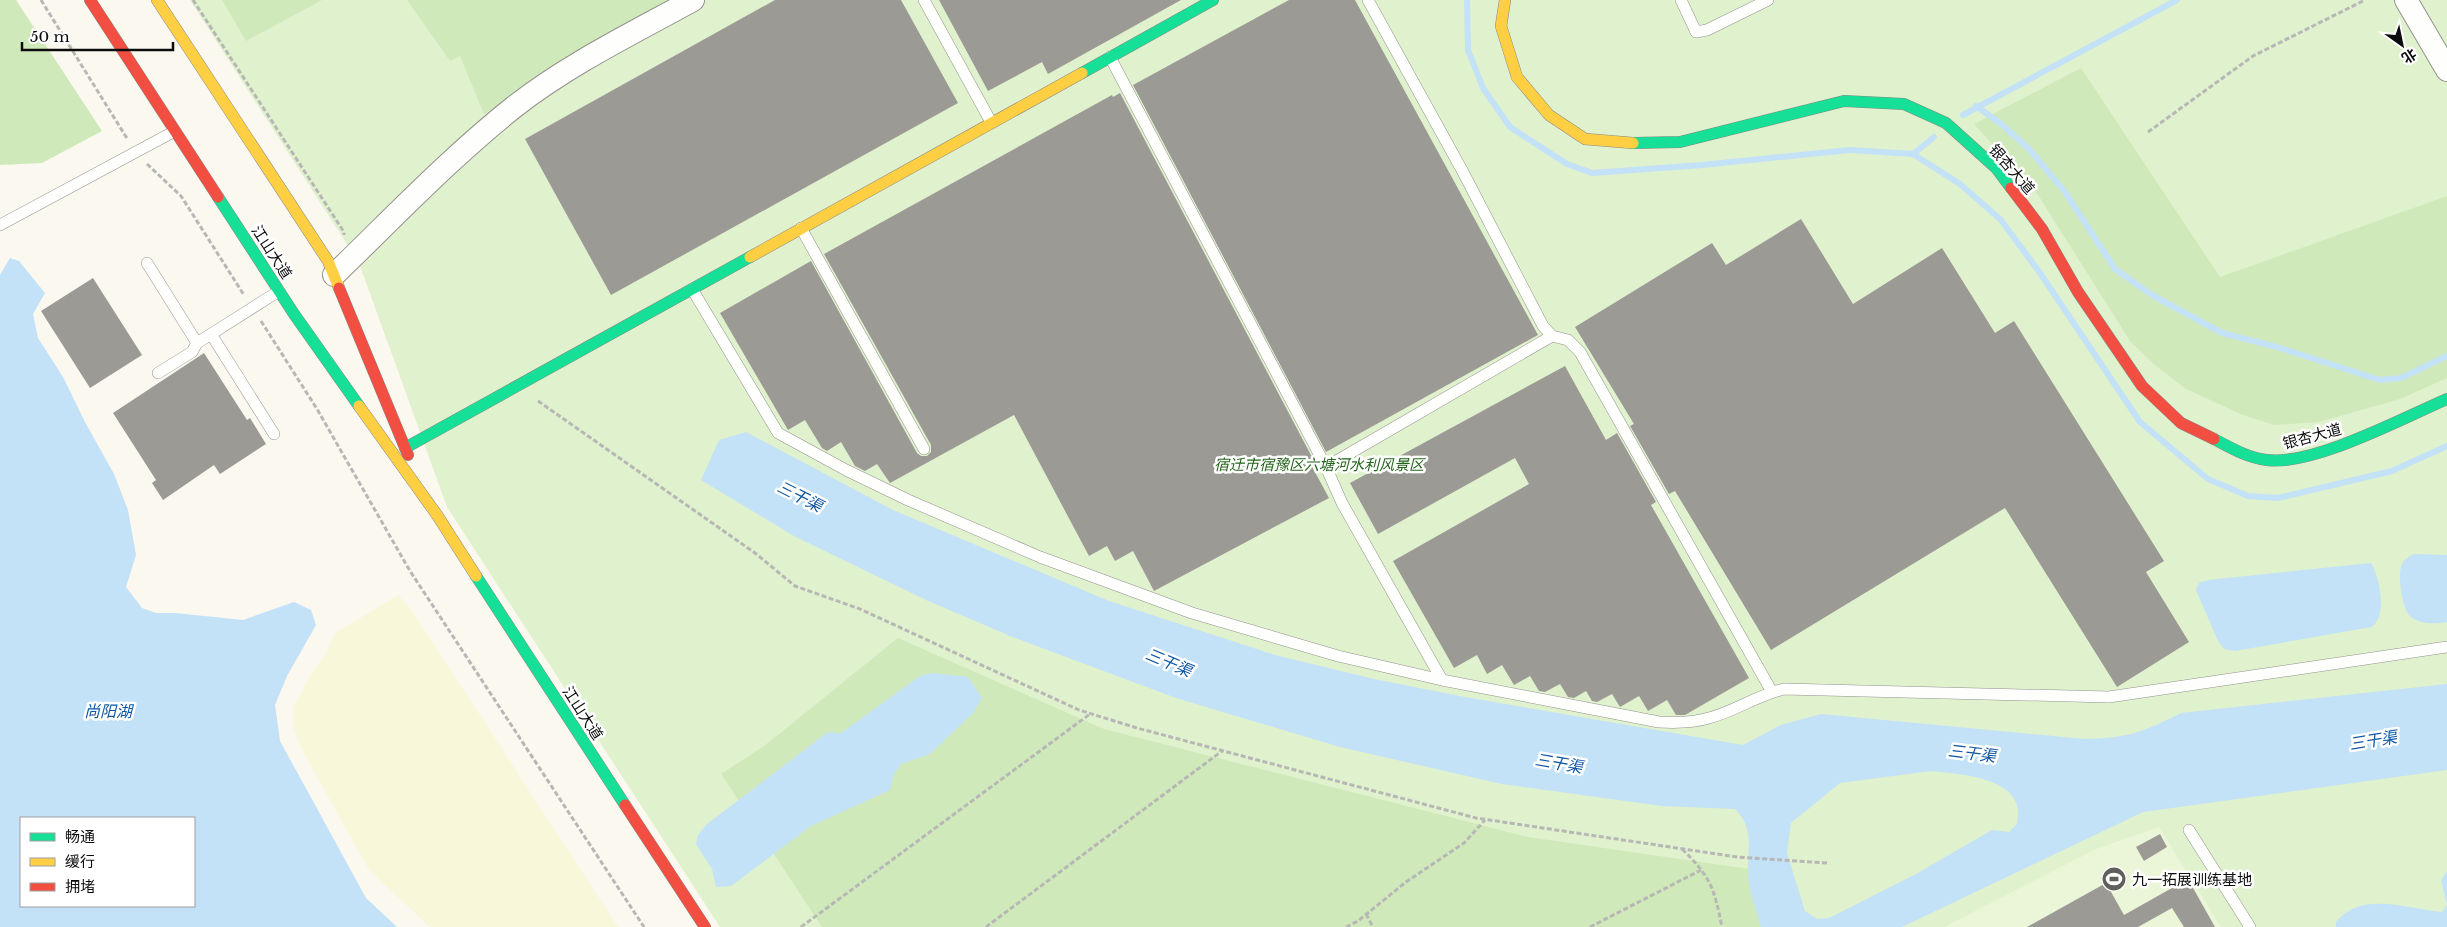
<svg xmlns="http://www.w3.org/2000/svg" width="2447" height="927" font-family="'Libre Baskerville','Noto Sans SC',serif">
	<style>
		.farmland { fill: #f8f7da }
		.green { fill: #e0f1cd }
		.forest { fill: #d0e9bb }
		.pitch { fill: #ebf5d7 }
		.water { fill: #c3e1f7; fill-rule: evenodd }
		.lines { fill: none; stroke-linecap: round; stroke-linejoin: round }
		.stream { stroke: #c3e1f7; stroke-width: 6 }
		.building { fill: #9c9a95 }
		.lane-casing { stroke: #93928e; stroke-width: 12 }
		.street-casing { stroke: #93928e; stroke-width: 24 }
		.fast-casing { stroke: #8a8985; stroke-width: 12 }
		.slow-casing { stroke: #8a8985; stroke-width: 12 }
		.jam-casing { stroke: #8a8985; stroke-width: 12 }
		.path { stroke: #b7b7b5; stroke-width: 3; stroke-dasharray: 5 2.5; stroke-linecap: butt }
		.lane { stroke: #fefefd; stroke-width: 11 }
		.street { stroke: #fefefd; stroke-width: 22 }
		.fast { stroke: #16e098; stroke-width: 11 }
		.slow { stroke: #ffcf43; stroke-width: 11 }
		.jam { stroke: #f24e42; stroke-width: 11 }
		.labels { text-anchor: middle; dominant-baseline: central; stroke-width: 5; stroke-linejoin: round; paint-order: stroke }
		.street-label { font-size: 15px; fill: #0c0c0c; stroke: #fff }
		.park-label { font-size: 15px; font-style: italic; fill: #236619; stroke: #fff }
		.poi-label { font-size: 15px; fill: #0c0c0c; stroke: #fff; text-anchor: start }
		.water-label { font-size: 16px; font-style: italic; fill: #0f57a4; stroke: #fff }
	</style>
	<rect width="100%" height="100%" fill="#faf8ef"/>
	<path class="farmland" d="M398,595L410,608L618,927H430L369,870L301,748L293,726V708L311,674L326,654L334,634Z"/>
	<path class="green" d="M190,0H2447V927H720L447,507L359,263Z"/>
	<path class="forest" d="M0,0H16L102,131L42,163L0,165Z
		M222,0H322L246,41Z
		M407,0H673L484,114L460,56L450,61Z
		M2081,68L2220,277L2447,196V378L2400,399L2319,422L2274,425L2243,415L2186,389L2155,365L2130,341L2038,195L1974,124Z
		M898,638L1104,729L1528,837L1749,869V882L1761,927H822L721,774L764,746Z"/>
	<path class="pitch" d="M2159,827L2221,927H1944L2096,849Z"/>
	<path class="water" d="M10,258L19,261L45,293L33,314L38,338L63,377L85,422L114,474L128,510L136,555L126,587L142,608L156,613H175L243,620L294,602L311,610L316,625L287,676L275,705L280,741L366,898L397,927H0V275ZM21,818H194V906H21Z
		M746,432L893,510L1109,601L1275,655L1374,679L1465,697L1743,745L1781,725L1821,714L2085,739C2129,738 2143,732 2181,713L2447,684V770L2143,812L1902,927H1761C1757,912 1751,897 1749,882C1745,855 1757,830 1735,809L1662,806L1502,784L1340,747L1176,698L1015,638L926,600L794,536L701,480L719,440ZM1931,771C1956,774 2013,776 2018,809C2019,814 2017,820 2017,824L2009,832L1992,830L1916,874L1829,918L1817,919L1805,911L1787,853L1791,823L1840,783Z
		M2414,554L2447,555V622C2434,624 2421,625 2410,616C2402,608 2398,577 2401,567C2403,560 2408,557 2414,554Z
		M2371,563C2380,578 2388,617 2371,627L2235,651L2224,649L2218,641L2196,590L2199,583L2208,580Z
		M933,673L968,677L982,698L973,713L930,754L901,764L894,774L890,790L811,826L731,886L716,887L712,869L696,844L698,835L707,824L828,732L841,733L920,676Z
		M2447,871V927H2336V922C2362,890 2407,909 2442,912L2447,905L2441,880Z"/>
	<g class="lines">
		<path class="stream" d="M1467,0L1468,50L1483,88L1510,127L1567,164L1592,173L1702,165L1850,150L1913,154L1960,184L2001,220L2040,273L2140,422L2208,479L2248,496L2278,498L2392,471L2447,446
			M1976,106L2000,123L2029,149L2065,192L2115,269L2152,295L2222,333L2277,347L2380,380L2401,378L2447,356
			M1963,115L2177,0
			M1913,154L1934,137"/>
	</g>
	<path class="building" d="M775,0H901L958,103L611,295L525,139Z
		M939,0H1181L1048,74L1042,62L988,91Z
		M1289,0H1355L1538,335L1326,452L1133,85Z
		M1120,93L1313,459L1309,461L1329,498L1154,591L1133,551L1115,561L1107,546L1089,556L1014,415L890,483L877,464L865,471L855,466L841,442L827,451L822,448L805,420L788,430L720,313L811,261L917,453L921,456H927L931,452V445L824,254L1112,95L1113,97Z
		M1801,219L1853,304L1942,248L1995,333L2014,321L2164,561L2146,572L2189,642L2117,687L2005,508L1771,650L1675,491L1669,494L1630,426L1634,424L1575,327L1712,243L1726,265Z
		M93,278L142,355L90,388L41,311Z
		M204,353L247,420L250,418L266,444L220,474L214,465L163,500L152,483L156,480L113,413Z
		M1565,366L1606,440L1617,433L1656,502L1651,505L1749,678L1685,715H1676L1667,700L1648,711L1639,696L1620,707L1612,694L1597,702L1592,701L1586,691L1574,698L1568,697L1560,684L1545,692L1539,691L1530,676L1514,685L1502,665L1487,674L1477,655L1454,668L1393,561L1529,484L1515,458L1378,534L1350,483Z
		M2160,834L2167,847L2144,861L2136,847Z
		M2188,879L2215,927H2184L2172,908L2138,927H2027L2106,883L2124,915Z"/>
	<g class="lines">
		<defs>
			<path id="lane" d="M924,0L991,122
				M1368,0L1463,172L1543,326L1552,336L1568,340L1580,352L1772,692
				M1681,0L1696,32L1707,30L1768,0
				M1110,57L1326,467L1342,503L1442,680
				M0,225L175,131
				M801,228L924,449
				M147,263L197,343L279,291
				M692,289L778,433L846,470L908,500L1040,557L1192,613L1338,656L1442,680L1659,722C1676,723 1692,723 1709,718C1735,711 1758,695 1784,689L2109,697L2447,647
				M211,334L274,434
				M158,373L192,352L197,343
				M1326,467L1552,336
				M2189,830L2250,927"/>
			<path id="street" d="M2406,0L2447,70
				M334,275C393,218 450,158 514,107C569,64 633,33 693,0"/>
			<path id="fast" d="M1082,73L1213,0
				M1633,143L1680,142L1844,101L1904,104L1946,123L1996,168L2011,188
				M218,197L294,314L359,406
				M2214,439C2231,448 2248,458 2267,460C2313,466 2403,418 2447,399
				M405,448L750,257
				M476,576L625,805"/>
			<path id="slow" d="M157,0L328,261L339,288
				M1505,0L1501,26L1517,77L1549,115L1585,139L1633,143
				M750,257L1082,73
				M359,406L437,515L476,576"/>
			<path id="jam" d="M90,0L218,197
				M2011,188L2042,229L2078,292L2142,386L2181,423L2214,439
				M339,288L408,455
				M625,805L705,927"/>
		</defs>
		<use href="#lane" class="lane-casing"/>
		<use href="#street" class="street-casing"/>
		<use href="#fast" class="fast-casing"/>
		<use href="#slow" class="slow-casing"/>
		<use href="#jam" class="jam-casing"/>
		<path class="path" d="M41,0L128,140
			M193,0L344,232V235
			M2148,132L2253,56L2365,0
			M147,164L181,196L244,295
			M261,321L317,409L410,571L644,927
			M538,401L755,553L795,586L860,609L1079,710L1137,728L1476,818L1737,857L1827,863
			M1682,849C1711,877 1714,888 1722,927
			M1366,914L1373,927
			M801,927L1090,714
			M986,927L1222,751
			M1346,927L1358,921L1406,882L1464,843L1485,820
			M1590,927L1703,869"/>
		<use href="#lane" class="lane"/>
		<use href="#street" class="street"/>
		<use href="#fast" class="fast"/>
		<use href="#slow" class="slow"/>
		<use href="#jam" class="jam"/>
	</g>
	<defs>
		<symbol id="stadium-disc" viewBox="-11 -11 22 22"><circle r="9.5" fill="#5f5f5b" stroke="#fff"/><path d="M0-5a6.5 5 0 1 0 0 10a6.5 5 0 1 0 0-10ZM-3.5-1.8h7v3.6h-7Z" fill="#fff"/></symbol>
	</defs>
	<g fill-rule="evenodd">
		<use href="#stadium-disc" x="2100" y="865" width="28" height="28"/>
	</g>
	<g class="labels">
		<g class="street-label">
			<text transform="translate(2012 169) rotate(49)">银杏大道</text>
			<text transform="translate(272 252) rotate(57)">江山大道</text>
			<text transform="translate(2312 436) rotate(-15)">银杏大道</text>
			<text transform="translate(583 713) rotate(57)">江山大道</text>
		</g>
		<g class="park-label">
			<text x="1319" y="464">宿迁市宿豫区六塘河水利风景区</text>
		</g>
		<g class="poi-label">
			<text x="2132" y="879">九一拓展训练基地</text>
		</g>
		<g class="water-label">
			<text transform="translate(800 496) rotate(27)">三干渠</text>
			<text transform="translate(1169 662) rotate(23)">三干渠</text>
			<text x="108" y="711">尚阳湖</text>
			<text transform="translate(2373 740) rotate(-9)">三干渠</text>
			<text transform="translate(1972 753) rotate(7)">三干渠</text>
			<text transform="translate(1559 763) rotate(10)">三干渠</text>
		</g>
	</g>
	<rect x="20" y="817" width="175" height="90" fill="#ffffff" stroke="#9e9e9e"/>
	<rect x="30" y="833" width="25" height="8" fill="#16e098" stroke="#9e9e9e"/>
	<text x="65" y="842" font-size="15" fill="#0c0c0c">畅通</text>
	<rect x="30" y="858" width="25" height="8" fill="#ffcf43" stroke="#9e9e9e"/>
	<text x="65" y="867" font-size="15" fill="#0c0c0c">缓行</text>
	<rect x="30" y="883" width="25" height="8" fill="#f24e42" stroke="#9e9e9e"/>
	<text x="65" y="892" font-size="15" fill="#0c0c0c">拥堵</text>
	<g transform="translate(2402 45) rotate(147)" stroke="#ffffff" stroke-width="4" paint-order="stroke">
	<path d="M0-4L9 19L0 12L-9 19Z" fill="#0c0c0c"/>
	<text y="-8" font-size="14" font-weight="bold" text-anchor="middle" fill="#0c0c0c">北</text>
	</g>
	<path d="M22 42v8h151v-8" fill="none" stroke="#0c0c0c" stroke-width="2.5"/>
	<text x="30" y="42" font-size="15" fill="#0c0c0c" stroke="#ffffff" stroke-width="4" paint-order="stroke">50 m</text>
</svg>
